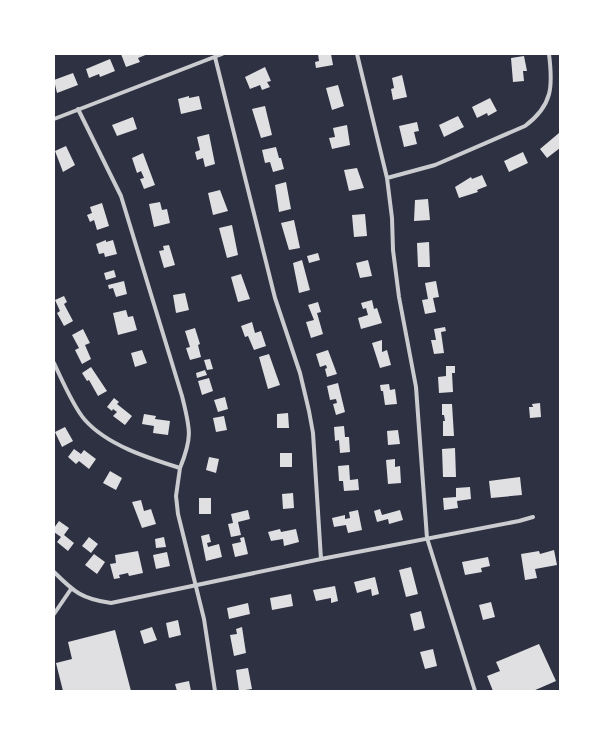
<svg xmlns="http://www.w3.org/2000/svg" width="614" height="745" font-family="Roboto,sans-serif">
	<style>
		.building { fill: #e0e0e3 }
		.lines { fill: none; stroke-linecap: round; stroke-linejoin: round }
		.minor { stroke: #caccd0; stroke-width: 4 }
	</style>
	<rect width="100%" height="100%" fill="#2d3142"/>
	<path class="building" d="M121,54H148L138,58L140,62L126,67Z
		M318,54H331L333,65L316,68L315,62L319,61Z
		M524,56L527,71H523L524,81L513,82L511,58Z
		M110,59L115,71L100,77L99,74L89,78L86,69Z
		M265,67L271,81L267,82L270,87L262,90L260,85L250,89L245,77Z
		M73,73L78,85L57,93L54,80Z
		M402,75L407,97L393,100L391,89L394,88L392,78Z
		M338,85L344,106L332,110L326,88Z
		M189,96V98L199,96L202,109L181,114L178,99Z
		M490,98L497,111L488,116L487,113L477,118L472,107Z
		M265,106L272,135L261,138L252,109Z
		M458,116L464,127L444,137L439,125Z
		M133,117L137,129L117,136L112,125Z
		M417,122L419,131L414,132L417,144L404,147L399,126Z
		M347,125L350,145L332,149L329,138L335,137L333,128Z
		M559,133L560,148L547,158L540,149Z
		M209,134L215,164L205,167L203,158L197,160L195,152L200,150L197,137Z
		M66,146L75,165L63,172L55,151Z
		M276,147L279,158H281L284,169L273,172L270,162L265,163L262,150Z
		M523,152L528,163L509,172L504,161Z
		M143,153L155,185L144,189L140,179L144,178L141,171L137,173L132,158Z
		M357,168L364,188L349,191L344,170Z
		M482,175L487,186L477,190L478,192L459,198L455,187L471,177L472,179Z
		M286,182L291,209L279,212L275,185Z
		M220,190L228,211L213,215L208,193Z
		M428,199L430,220L414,221L415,200Z
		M160,202L162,210L167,209L170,223L154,227L149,204Z
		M102,203L109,226L97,230L94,220L90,222L87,215L92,213L90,207Z
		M365,214L367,236L354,237L352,215Z
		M294,220L300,248L289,250L281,223Z
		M232,225L238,255L227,258L219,228Z
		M106,240V242L113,240L117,254L105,257L104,253L99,254L96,244Z
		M429,242L430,267H418L417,243Z
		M169,245L175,265L164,268L159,251L164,250L163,246Z
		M318,253L320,260L309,263L307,256Z
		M302,260L310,290L299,293L293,263Z
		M368,260L372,276L360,278L356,263Z
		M114,270L116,277L106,280L104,273Z
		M241,274L250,299L238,302L231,277Z
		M124,281L127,294L116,297L113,288L109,289L108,285Z
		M436,281L439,297L433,298L436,312L425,314L422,300L428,299L425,283Z
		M185,293L189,310L176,313L173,295Z
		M64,296L67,302L64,304L73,321L64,326L57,313L60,311L55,300Z
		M372,300L374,309L377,308L382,323L361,329L358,318L368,315L366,308L363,309L361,303Z
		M318,302L321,312L317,313L323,334L311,338L306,322L314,320L308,305Z
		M126,310L128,317L133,316L137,330L118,335L113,313Z
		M252,322L255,333L261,331L266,346L254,350L248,336L245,337L241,326Z
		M445,327L446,331L441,332L444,353L434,354L431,340H436L434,329Z
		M195,328L200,344L198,345L201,357L190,360L186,348L190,347L185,331Z
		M83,329L90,343L85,345L91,359L82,364L75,350L79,348L72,335Z
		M382,340V352L387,350L391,365L380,368L372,343Z
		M142,350L147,363L135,367L131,353Z
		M328,350L337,374L327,377L325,369L327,368L326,365L320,367L316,354Z
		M269,354L280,385L268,389L259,357Z
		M210,359L213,369L207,370L204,360Z
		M446,366H455V373H452L453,392L439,393L438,377L446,376Z
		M91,367L107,391L98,396L89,380L87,381L82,373Z
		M205,370L207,375L197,378L196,373Z
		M209,378L213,391L202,395L198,381Z
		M338,383L345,412L336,415L333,404L337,403L336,399L330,400L327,386Z
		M389,384L390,390L395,389L397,404L385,405L383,391H381L380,385Z
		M225,397L228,409L218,412L214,400Z
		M114,398L119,402L117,404L132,416L125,425L113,416L117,412L113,409L112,411L107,407Z
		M540,403L541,417L530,418L529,407H533L532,404Z
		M442,404H452L454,436H443V421H445L444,415H442Z
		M288,413L289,428H277V414Z
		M144,414L156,416L155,419L170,421L168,435L153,433L154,426L142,424Z
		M224,416L227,430L216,432L213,418Z
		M344,426L345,437H349L350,452L340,453L339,440L335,441L334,427Z
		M65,427L73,441L62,447L55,432Z
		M398,430L400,444L388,445L387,431Z
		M455,448L456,477H443L442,449Z
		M74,449L81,454L84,450L96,459L89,469L79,461L76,464L68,457Z
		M280,453H292V467H280Z
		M209,457L219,459L216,473L206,470Z
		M395,459V467L400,466L401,483L388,484L386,460Z
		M349,465L350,480L358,479L359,490L344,491L343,481H339L338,466Z
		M110,471L122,478L116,490L103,483Z
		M520,477L522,495L491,498L489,481Z
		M470,487L471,499L457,501L458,508L444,510L443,498L456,497V488Z
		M293,493L294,508L283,509L282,494Z
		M199,498H211V514H199Z
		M141,500L144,511L151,509L156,524L142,528L132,502Z
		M380,509L382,515L400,510L403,520L389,524L388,519L377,522L374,511Z
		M248,510L250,519L238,522L241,535L231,537L228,524L233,523L231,514Z
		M358,510L362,530L348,533L346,525L334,527L332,518L345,515V519L350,518L349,512Z
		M59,521L69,528L64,535L74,543L68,551L57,542L61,537L54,532V528Z
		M280,529L281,532L296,529L299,542L284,546L283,539L271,541L268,532Z
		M209,534L211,542L207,543L208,547L219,544L222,557L206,561L201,536Z
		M89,537L98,544L91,553L82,546Z
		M164,537L166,547L156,548L155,539Z
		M244,537L248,554L235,557L232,544L241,542L240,538Z
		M554,550L557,565L535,569L537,578L525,580L521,554L539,551L540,554Z
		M138,551L143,573L129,576L128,573L119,575L120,578L114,579L110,564L116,563L115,555Z
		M167,552L170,566L156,569L153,555Z
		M94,554L105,562L97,574L85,565Z
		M488,557L490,566L481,568L482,572L465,575L462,562Z
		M411,567L418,594L406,597L399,570Z
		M375,577L379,594L372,596L371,589L357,593L354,582Z
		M335,586L338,601L331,603V598L316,601L313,590Z
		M291,594L293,606L272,610L270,598Z
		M491,602L495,617L483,620L479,605Z
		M248,603L250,614L229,619L227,608Z
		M421,611L425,628L414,631L410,614Z
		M178,620L181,635L169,638L166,623Z
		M152,627L157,640L144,644L140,631Z
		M242,627L246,653L234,656L230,635L237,634L236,629Z
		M115,630L131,691H63L56,663L72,659L68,642Z
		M539,644L556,681L533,691H493L487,676L500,671L496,662Z
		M433,649L437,666L425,669L420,652Z
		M248,668L252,689L239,691L236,670Z
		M189,681L191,691H177L175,684Z"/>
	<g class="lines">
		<path class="minor" d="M357,54L387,178L392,218L393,250L399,297L416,387L427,538L475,691
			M215,57L275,298L300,373L309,411L313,433L321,559
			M78,109L121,196L182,396C190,429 193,436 180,468
			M54,119L222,54
			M387,178L435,165L525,126C553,105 553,86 549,54
			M54,363C61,378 74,408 85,420C107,445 148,458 180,468L176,496L178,514L204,619L215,691
			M54,572C74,592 82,599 111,603L321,559L519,521L533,517
			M54,614L71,589"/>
	</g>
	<rect width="614" height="745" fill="none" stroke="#ffffff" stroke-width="110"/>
</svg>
